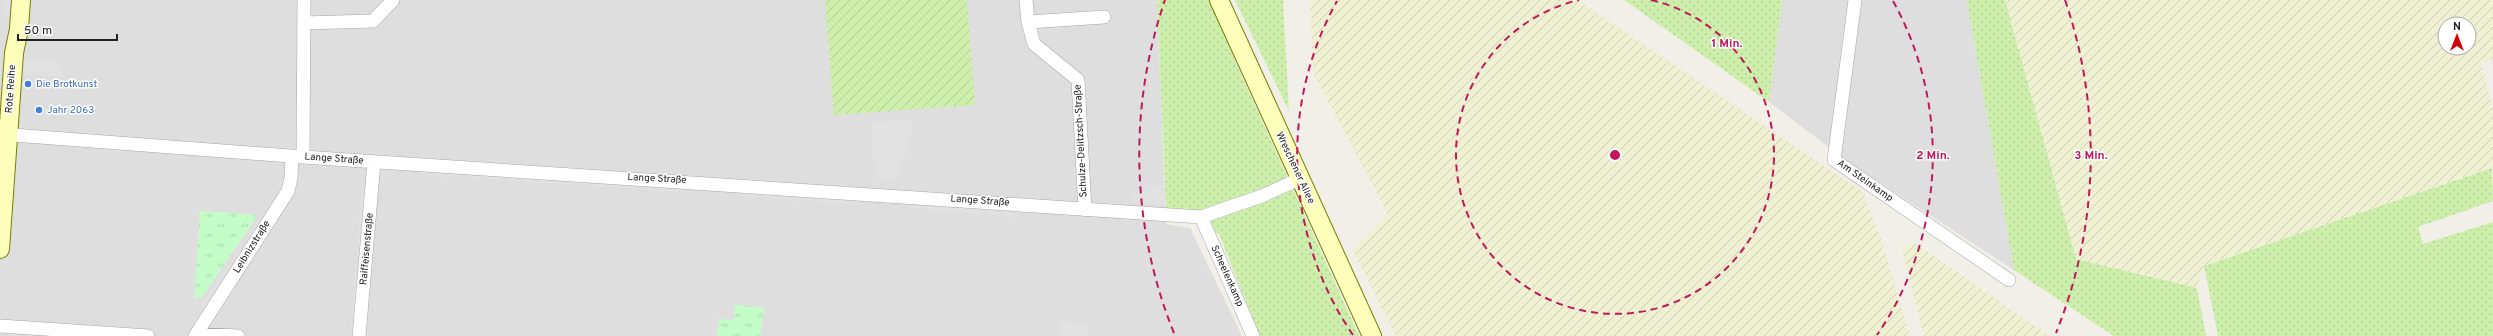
<svg xmlns="http://www.w3.org/2000/svg" width="2493" height="336" font-family="Overpass,sans-serif">
	<style>
		.residential { fill: #dfdede }
		.farmland { fill: url(#farmland-furrows); fill-rule: evenodd }
		.grass { fill: url(#grass-dots) }
		.park { fill: url(#park-tufts) }
		.garden { fill: url(#garden-furrows) }
		.parking { fill: #e1e1e1 }
		.lines { fill: none; stroke-linecap: round; stroke-linejoin: round }
		.street-casing { stroke: #a8a8a8; stroke-width: 14 }
		.secondary-casing { stroke: #768100; stroke-width: 20 }
		.street { stroke: #fff; stroke-width: 13 }
		.secondary { stroke: #fcfeba; stroke-width: 18 }
		.ring { fill: none; stroke: #c2185b; stroke-width: 2; stroke-dasharray: 7 5 }
		.shop-dot { fill: #3f7fe0; stroke: #fff; stroke-width: 1.5 }
		.labels { text-anchor: middle; dominant-baseline: central; stroke-width: 3; stroke-linejoin: round; paint-order: stroke }
		.shop-label { font-size: 10px; fill: #366cbe; stroke: #fff; text-anchor: start }
		.street-label { font-size: 10px; fill: #212121; stroke: #fff }
		.centre { fill: #c2185b; stroke: #fff; stroke-width: 2 }
		.ring-label { font-size: 12px; text-anchor: middle; font-weight: bold; fill: #c2185b; stroke: #fff; stroke-width: 3; stroke-linejoin: round; paint-order: stroke }
	</style>
	<defs>
		<pattern id="farmland-furrows" width="10" height="10" patternUnits="userSpaceOnUse"><rect width="10" height="10" fill="#f0f1d2"/><path d="M-1 1l2-2M0 10L10 0M9 11l2-2" fill="none" stroke="#ceceb4"/></pattern>
		<pattern id="grass-dots" width="8" height="8" patternUnits="userSpaceOnUse"><rect width="8" height="8" fill="#ceefab"/><path d="M2 2h.1M6 6h.1" fill="none" stroke="#b1cd93" stroke-width="1.8" stroke-linecap="round"/></pattern>
		<pattern id="park-tufts" width="24" height="20" patternUnits="userSpaceOnUse"><rect width="24" height="20" fill="#c4fdc7"/><path d="M3 7l-1-3M5 7V3M7 7l1-3M15 17l-1-3M17 17v-4M19 17l1-3" fill="none" stroke="#a8d9ab"/></pattern>
		<pattern id="garden-furrows" width="10" height="10" patternUnits="userSpaceOnUse"><rect width="10" height="10" fill="#ceefab"/><path d="M-1 1l2-2M0 10L10 0M9 11l2-2" fill="none" stroke="#b1cd93"/></pattern>
	</defs>
	<rect width="100%" height="100%" fill="#f2eee8"/>
	<path class="residential" d="M0,0H1157L1166,224L1190,228L1242,336H0Z
		M1782,0H1967L2014,270L1851,164L1769,102Z"/>
	<path class="farmland" d="M1310,0H1578L1863,192L1882,242L1910,336H1396L1353,251L1388,214L1313,73Z
		M2005,0H2493V59L2481,62L2493,110V167L2204,266L2197,288L2076,259ZM2445,24H2469V48H2445Z
		M1912,241L2050,336H1924L1902,250Z"/>
	<path class="grass" d="M1157,0H1212L1235,61L1359,336H1260L1219,234L1166,208Z
		M1235,0H1283L1289,111Z
		M1624,0H1782L1769,102Z
		M1967,0H2005L2076,259L2197,288L2206,336H2114L2014,270Z
		M2492,168L2493,201L2418,227L2423,244L2493,222V336H2218L2204,266Z"/>
	<path class="park" d="M200,211L258,215L203,296L194,299Z
		M735,305L764,307L761,333L759,336H717L719,319L734,320Z"/>
	<path class="garden" d="M825,0H967L975,105L834,115Z"/>
	<path class="parking" d="M4,0H14L13,17L2,16Z
		M26,59L62,62L61,77L25,75Z
		M915,118L897,181L875,180L871,122Z
		M423,169L683,187V192L423,175Z
		M362,185H366L361,255L357,254Z
		M1164,185L1165,205L1131,203L1130,192L1141,191L1143,186Z
		M743,191L861,199V205L744,197Z
		M908,204L1020,212L1017,217L912,209Z
		M261,218H266L202,313L198,310Z
		M356,262H360L354,334L350,332Z
		M1061,321L1088,323L1087,336H1060Z"/>
	<g class="lines">
		<defs>
			<path id="street" d="M1026,0L1028,22L1104,17
				M1855,0L1834,160L2009,280
				M1028,22L1034,44L1078,80L1085,210
				M304,23L373,21L393,0
				M0,134L303,157L1201,217L1262,196L1299,179
				M303,157L304,0
				M1201,217L1253,336
				M0,326L148,336
				M197,334L238,336
				M195,336L288,191L291,178L292,156
				M359,336L374,162"/>
			<path id="secondary" d="M1219,0L1372,336
				M0,249L14,53L19,29L21,0"/>
		</defs>
		<use href="#street" class="street-casing"/>
		<use href="#secondary" class="secondary-casing"/>
		<use href="#street" class="street"/>
		<use href="#secondary" class="secondary"/>
	</g>
	<g class="ring">
		<path d="M1651 0A159 159 0 1 1 1579 0"/>
		<path d="M1353 335A318 318 0 0 1 1337 1M1893 1A318 318 0 0 1 1877 335"/>
		<path d="M1174 333A476 476 0 0 1 1165 0M2065 0A476 476 0 0 1 2056 333"/>
	</g>
	<g class="shop-dot">
		<circle cx="28" cy="84" r="4"/>
		<circle cx="39" cy="110" r="4"/>
	</g>
	<g class="labels">
		<g class="shop-label">
			<text x="36" y="84">Die Brotkunst</text>
			<text x="47" y="110">Jahr 2063</text>
		</g>
		<g class="street-label">
			<text transform="translate(11 89) rotate(-86)">Rote Reihe</text>
			<text transform="translate(1081 141) rotate(-93)">Schulze-Delitzsch-Straße</text>
			<text transform="translate(334 159) rotate(4)">Lange Straße</text>
			<text transform="translate(1295 168) rotate(65)">Wreschener Allee</text>
			<text transform="translate(657 179) rotate(3)">Lange Straße</text>
			<text transform="translate(1865 181) rotate(35)">Am Steinkamp</text>
			<text transform="translate(980 201) rotate(4)">Lange Straße</text>
			<text transform="translate(252 247) rotate(-58)">Leibnizstraße</text>
			<text transform="translate(367 249) rotate(-85)">Raiffeisenstraße</text>
			<text transform="translate(1227 276) rotate(66)">Scheelenkamp</text>
		</g>
	</g>
	<circle cx="1615" cy="155" r="6" class="centre"/>
	<g class="ring-label">
		<text x="1727" y="47">1 Min.</text>
		<text x="1933" y="159">2 Min.</text>
		<text x="2091" y="159">3 Min.</text>
	</g>
	<g transform="translate(2457 36)"><circle r="19" fill="#ffffff" stroke="#a6a6a6"/>
	<path d="M0-3L7 15L0 10L-7 15Z" fill="#d30005"/>
	<text y="-6" font-size="11" font-weight="bold" text-anchor="middle" fill="#212121">N</text>
	</g>
	<path d="M18 34v6h99v-6" fill="none" stroke="#212121" stroke-width="2"/>
	<text x="24" y="34" font-size="12" fill="#212121" stroke="#ffffff" stroke-width="3" paint-order="stroke">50 m</text>
</svg>
